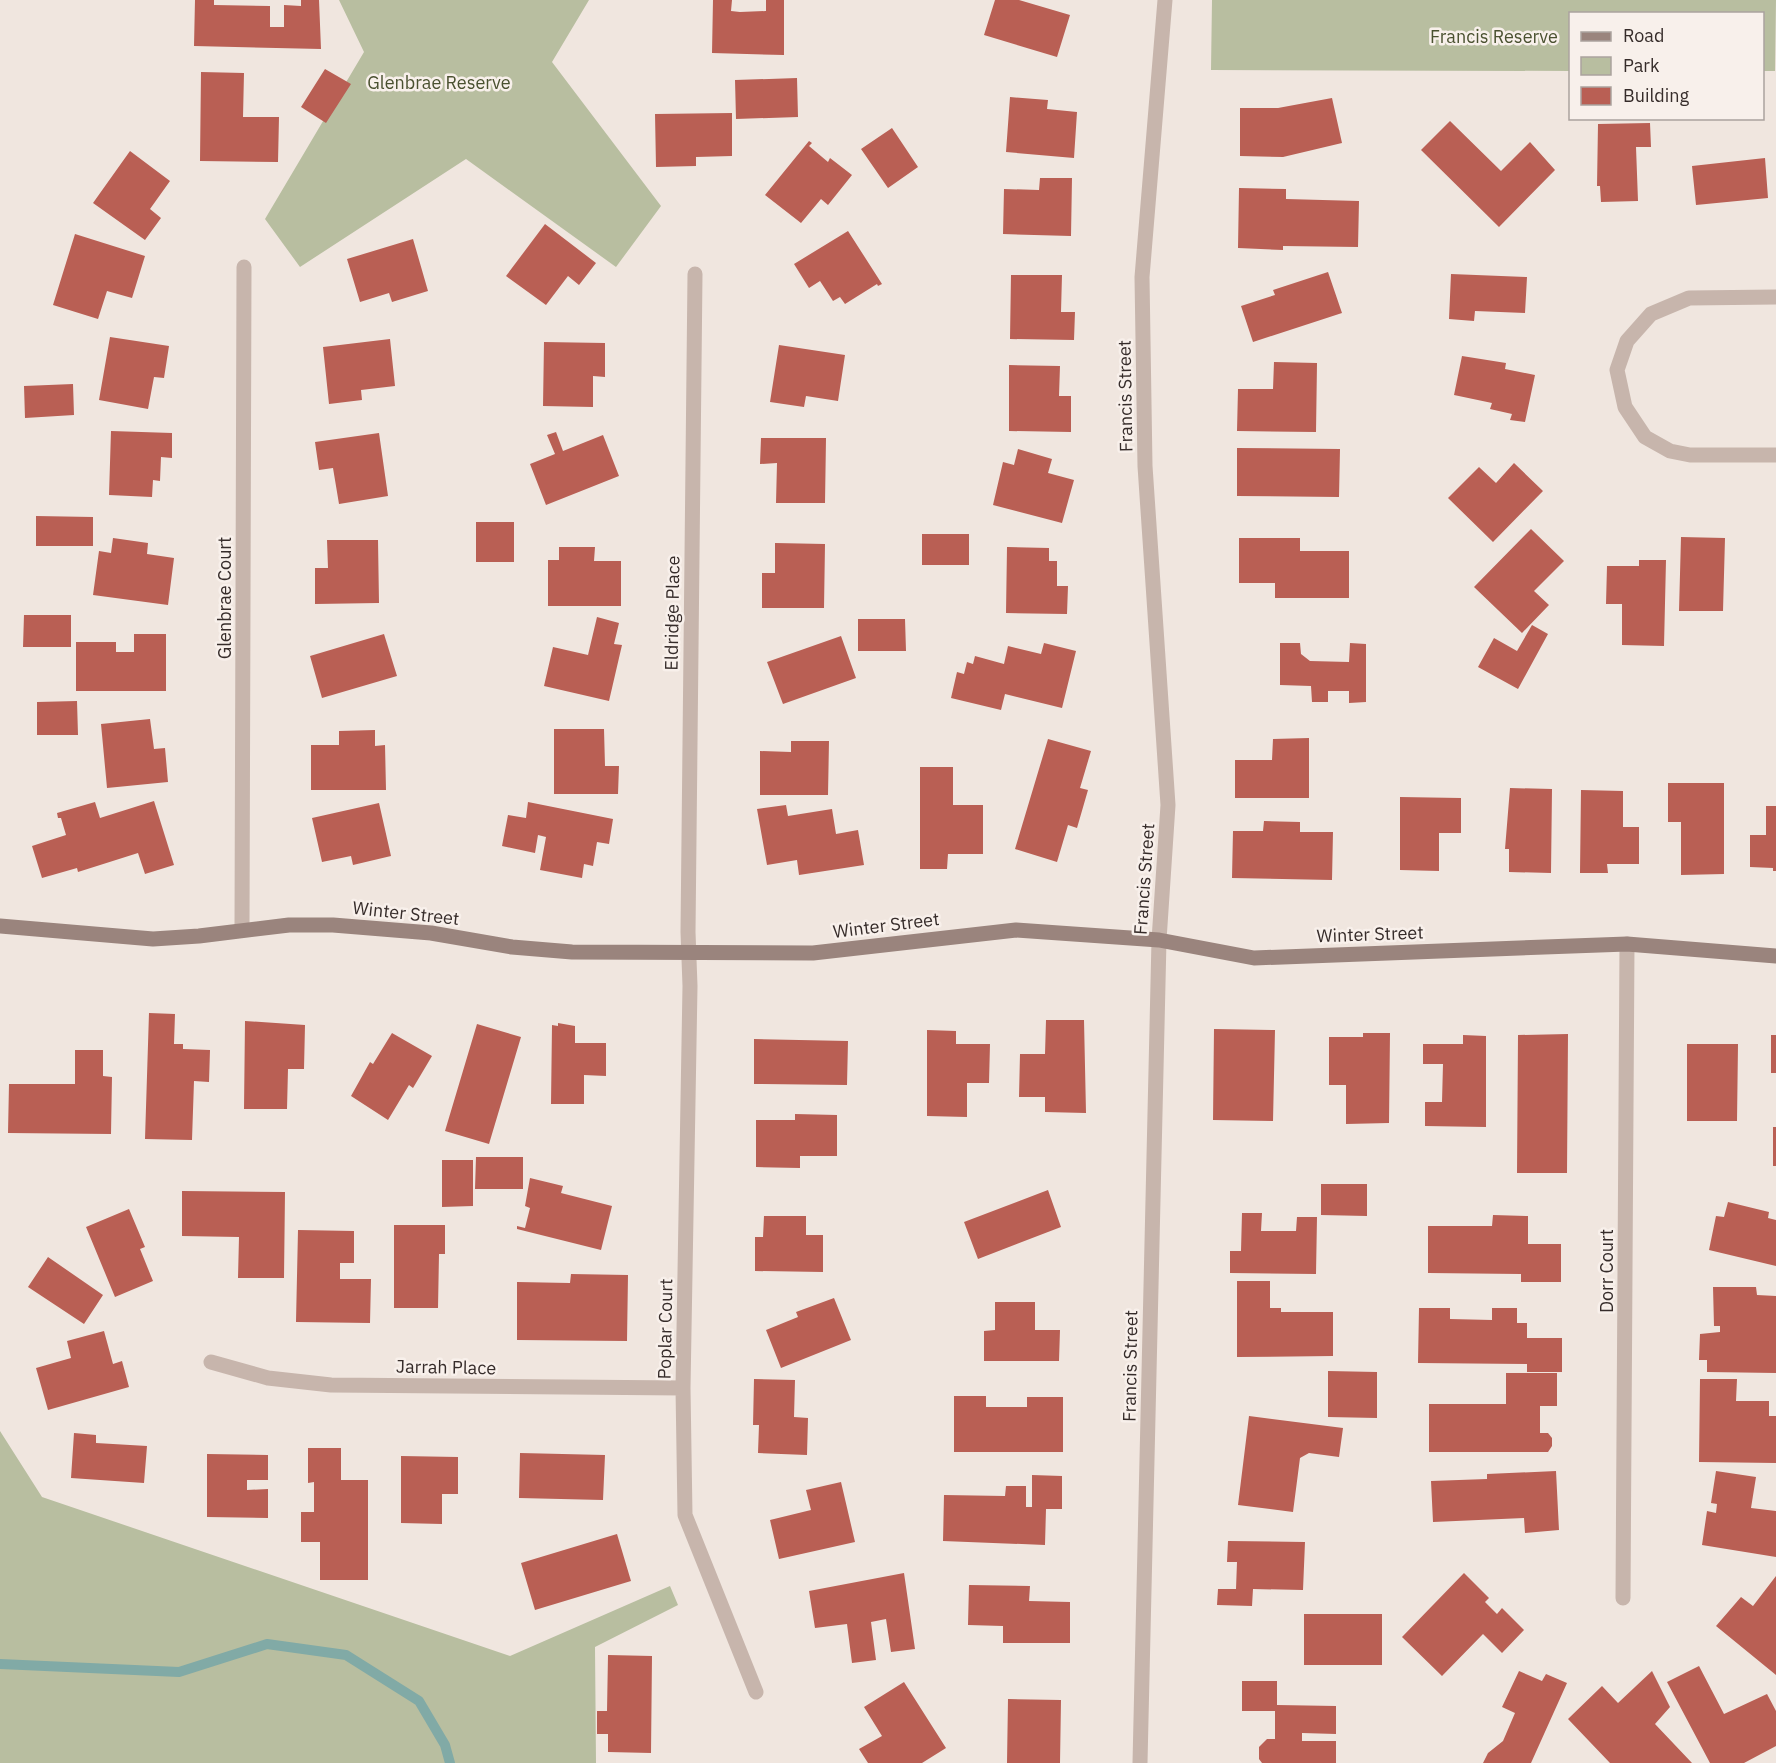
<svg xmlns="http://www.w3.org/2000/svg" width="1776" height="1763" font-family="'IBM Plex Sans',sans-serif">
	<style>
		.green { fill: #b8bea0 }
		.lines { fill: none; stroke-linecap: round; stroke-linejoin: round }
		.stream { stroke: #81aaa6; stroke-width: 10 }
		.building { fill: #b95f54 }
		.street { stroke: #c7b5ac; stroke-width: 15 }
		.secondary { stroke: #9a847d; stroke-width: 15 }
		.labels { text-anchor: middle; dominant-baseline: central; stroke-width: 5; stroke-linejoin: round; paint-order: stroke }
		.park-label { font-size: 18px; fill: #4a5130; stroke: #f8f0eb }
		.street-label { font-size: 18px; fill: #362c2a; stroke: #f8f0eb }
	</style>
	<rect width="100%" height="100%" fill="#f0e6df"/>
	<path class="green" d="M339,0H589L552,62L661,206L616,267L466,159L300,267L265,219L364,52Z
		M1212,0H1776L1775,71H1763L1762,14H1570V71L1211,70Z
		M0,1431L42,1497L510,1656L670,1586L678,1605L595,1647L596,1763H0Z"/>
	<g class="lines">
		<path class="stream" d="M0,1664L179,1672L267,1644L346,1655L419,1701L445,1745L450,1763"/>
	</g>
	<path class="building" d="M195,0H214V5L270,6V27H284V5L301,6V0H319L321,49L194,46Z
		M713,0H732L731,11L740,12L766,11V0H784V55L712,53Z
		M995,0H1019L1070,15L1057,57L984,35Z
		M325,69L351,84L326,123L301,107Z
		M201,72L244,73L243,117H279L278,162L200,161Z
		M797,78L798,117L736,119L735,80Z
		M1010,97L1048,100L1047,109L1077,112L1074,158L1006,152Z
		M1332,98L1342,143L1283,157L1240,156V108H1278Z
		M732,113V156L696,157V166L656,167L655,114Z
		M1450,121L1501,171L1530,142L1555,170L1499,227L1421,150Z
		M1650,123L1651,147H1636L1638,201L1601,202L1600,186H1597L1598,124Z
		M892,128L918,167L888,188L861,149Z
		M809,141L812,143L809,146L828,162L830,158L852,175L828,205L821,199L801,223L765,195Z
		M130,151L170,181L150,209L161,218L145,240L93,203Z
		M1765,158L1768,198L1696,205L1692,166Z
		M1040,178H1072L1071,236L1003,234L1004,189L1039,190Z
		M1239,188L1286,189V199L1359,201L1358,247L1283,246V250L1238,248Z
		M545,224L596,263L579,285L568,276L546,305L506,276Z
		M848,231L882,284L878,286L877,284L845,304L840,297L833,301L820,281L809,288L794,264Z
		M75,234L145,256L132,298L107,291L98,319L53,305Z
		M413,239L428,291L392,302L389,293L360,302L347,259Z
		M1328,272L1342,313L1253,342L1241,306L1275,295L1273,290Z
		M1451,274L1527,277L1525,313L1475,311L1474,321L1449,319Z
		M1011,275H1062L1061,312H1075L1074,340L1010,339Z
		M110,337L169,346L164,378L154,377L148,409L99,400Z
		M390,339L395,386L361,390L362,400L329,404L323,347Z
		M544,342L605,343V377L593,376V407L543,406Z
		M779,345L845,355L838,401L806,396L804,407L770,402Z
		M1462,356L1506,363L1505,369L1535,375L1525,422L1510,420L1512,414L1490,409L1492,403L1454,395Z
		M1274,362L1317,363L1316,432L1237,431L1238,389H1273Z
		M1009,365L1060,366L1059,396H1071V432L1009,431Z
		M73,384L74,415L25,418L24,386Z
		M111,431L172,433V458L161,457L160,481L153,480L152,497L109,495Z
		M556,432L563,451L603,435L619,476L546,505L530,464L555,454L547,435Z
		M379,433L388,496L339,504L333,468L319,470L315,442Z
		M761,438H826L825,503H776L777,463L760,464Z
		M1237,448L1340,449L1339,497L1237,496Z
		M1018,449L1052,459L1048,473L1074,480L1062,523L993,505L1003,462L1014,465Z
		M1514,463L1543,491L1493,542L1448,498L1479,467L1496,483Z
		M36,516L93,517V546H36Z
		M476,522H514V562H476Z
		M1531,529L1564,561L1534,591L1549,605L1522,633L1474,587Z
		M922,534H969V565H922Z
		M1681,537L1725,538L1723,611H1679Z
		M113,538L148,543L147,554L174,558L168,605L93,595L99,551L111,553Z
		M1239,538H1300V551H1349V598H1275V583H1239Z
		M327,540H378L379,603L315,604V568H328Z
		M775,543L825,544L824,608H762V573H775Z
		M559,547H595L594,561H621V606H548V560H559Z
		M1007,547L1049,548V561H1057V586H1068L1067,614L1006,613Z
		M1639,560H1666L1664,646L1622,645V604H1606L1607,566H1639Z
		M24,615H71V647H23Z
		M597,617L619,623L614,644L622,645L609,701L544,686L553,647L588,655Z
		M858,619H905L906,651H858Z
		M1532,625L1548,634L1518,689L1478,667L1494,638L1517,651Z
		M134,634H166V691H76V642H116V652H134Z
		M384,634L397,676L322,698L310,656Z
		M841,636L856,678L783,704L767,662Z
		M1044,643L1076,651L1062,708L1005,694L1001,710L951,698L957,672L964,674L967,662L973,664L975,656L1004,664L1008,646L1041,654Z
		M1280,643H1300L1301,654L1310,661L1349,662L1350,643L1366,644V702L1349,703V691H1328V702H1312L1311,686L1280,685Z
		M77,701L78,735H37V702Z
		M150,719L154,749L165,748L168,782L107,788L101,724Z
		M554,729H604L605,766H619L618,794H554Z
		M375,730V746L385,745L386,790H311V745H339V731Z
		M1309,738V798H1235V760H1272L1273,739Z
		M1048,739L1091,751L1080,788L1088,790L1077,828L1068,825L1057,862L1015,849Z
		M791,741H829L828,795H760V751L791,752Z
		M920,767H953V805H983V854H948L947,869H920Z
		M1668,783H1724V874L1681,875V822H1668Z
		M1510,788L1552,789L1551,873L1509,872V849H1505Z
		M1581,790L1623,791V827H1639V864H1607L1608,873H1580Z
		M1400,797L1461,798V833H1439V871L1400,870Z
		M154,801L174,865L145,874L138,853L78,872L77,868L42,878L32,846L66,835L61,818H58L57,813L95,802L100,818Z
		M528,802L613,819L609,844L597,842L593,866L584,864L582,878L540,870L546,837L538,835L535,853L502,846L508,815L526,818Z
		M379,803L391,856L353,865L351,856L322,862L312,818Z
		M786,805L788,816L832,809L836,834L858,830L864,865L799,875L797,860L767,865L757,809Z
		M1766,806H1776V871H1773V868L1750,867V835H1766Z
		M1264,821L1300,822V832H1333L1332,880L1232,878L1233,831H1263Z
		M149,1013L175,1014L174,1044H183V1049L210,1050L209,1082L194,1081L192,1140L145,1139Z
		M1046,1020H1084L1086,1113L1045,1112V1097H1019L1020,1054H1045Z
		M245,1021L305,1025L304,1069H288L287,1109H244Z
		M558,1023L575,1026V1043H606V1076L584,1075V1104H551L552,1025L558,1026Z
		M477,1024L521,1037L489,1144L445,1131Z
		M1214,1029L1275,1030L1273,1121L1213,1120Z
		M927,1030L956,1031V1044H990L989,1083H967V1117L927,1116Z
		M392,1033L432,1056L413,1088L409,1085L388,1120L351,1096L370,1062L373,1064Z
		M1363,1033H1390L1389,1123L1346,1124V1085H1329V1037H1363Z
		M1568,1034L1567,1173H1517L1518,1035Z
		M1463,1035L1486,1036V1127L1425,1126V1102H1442L1443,1064H1423V1044H1463Z
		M1771,1035H1776V1073H1771Z
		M754,1039L848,1041L847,1085L754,1084Z
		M1687,1044H1738L1737,1121H1687Z
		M75,1050H103V1076L112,1077L111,1134L8,1133L9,1084H75Z
		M795,1114L837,1115V1156H800V1168L756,1167V1120H795Z
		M1773,1127H1776V1166H1773Z
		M476,1157H523V1189H475Z
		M442,1160H473V1206L442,1207Z
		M530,1178L563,1186L561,1193L612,1206L601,1250L517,1229V1226L525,1228L530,1208L525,1206Z
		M1321,1184H1367V1216L1321,1215Z
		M1048,1190L1061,1227L978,1259L964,1222Z
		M182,1191L285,1192L284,1278H238L239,1237L182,1236Z
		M1728,1202L1769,1212L1768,1218L1776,1220V1266L1709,1250L1716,1216L1724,1217Z
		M129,1209L145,1247L140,1249L153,1281L115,1297L86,1227Z
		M1242,1213H1262L1261,1231H1296L1297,1217H1317L1316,1274L1230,1273V1251H1241Z
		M1493,1215L1528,1216V1244H1561V1282H1521V1274L1428,1273V1226H1492Z
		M764,1216H806V1235H823V1272L755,1271V1237H763Z
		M394,1225H445V1254H439L438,1308H394Z
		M298,1230L354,1231V1263H340V1279H371L370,1323L296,1322Z
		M48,1257L103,1295L84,1324L28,1287Z
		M571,1274L628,1275L627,1341L517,1340V1282L570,1283Z
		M1237,1281H1270V1308H1281V1312H1333V1356L1237,1357Z
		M1713,1287H1756L1757,1295L1776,1296V1373L1707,1372V1360H1699L1700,1334L1720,1332V1326H1714Z
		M834,1298L851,1340L781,1368L766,1330L798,1317L796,1312Z
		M995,1302H1035V1330H1060L1059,1361H984V1331L995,1330Z
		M1419,1308H1450V1319L1492,1320V1308H1517V1323H1527V1338H1562V1372H1527V1364L1418,1363Z
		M104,1331L113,1364L122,1361L129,1387L48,1410L36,1368L71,1358L67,1341Z
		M1328,1371L1377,1372V1418L1328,1417Z
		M1506,1373H1557V1406H1540V1433H1548L1552,1438V1446L1548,1452H1429V1404H1506Z
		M754,1379L795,1380L794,1417L808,1418L807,1455L758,1453L759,1425H753Z
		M1700,1379H1737L1736,1401H1769V1416H1776V1463L1699,1462Z
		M954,1396H986V1407H1027V1397H1063V1452H954Z
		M1249,1416L1343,1428L1339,1457L1309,1453L1300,1458L1293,1512L1238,1505Z
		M74,1433L96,1435V1443L147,1446L144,1483L71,1478Z
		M308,1448H341V1480H368V1580H320V1542H301V1512H314V1482L308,1483Z
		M520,1453L605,1455L603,1500L519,1498Z
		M207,1454L268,1455V1480H247V1490L268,1489V1518L207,1517Z
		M401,1456L458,1457V1494H442V1524L401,1523Z
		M1556,1471L1559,1530L1525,1533L1524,1518L1433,1522L1431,1481L1487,1479V1474Z
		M1716,1471L1756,1477L1751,1508L1776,1511V1557L1702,1545L1707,1511L1716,1513L1717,1504L1711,1503Z
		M1032,1475L1062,1476V1509H1046L1045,1545L943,1541L944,1495L1005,1496L1006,1486H1026V1507H1032Z
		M841,1482L855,1542L779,1559L770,1520L811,1510L806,1490Z
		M617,1534L631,1581L535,1610L521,1563Z
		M1228,1541L1305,1542L1303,1590L1253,1589L1252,1606L1217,1605L1218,1589H1236L1237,1562H1227Z
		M904,1573L915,1649L891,1652L886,1619L871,1622L876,1660L852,1663L847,1624L815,1628L809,1591Z
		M1464,1573L1489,1598L1485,1602L1497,1614L1502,1608L1524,1630L1502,1653L1483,1634L1442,1676L1402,1637Z
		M1776,1576V1675L1716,1626L1741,1597L1753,1606Z
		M969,1585L1030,1586L1029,1601L1070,1602V1643H1003V1626L968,1625Z
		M1304,1614H1382V1665H1304Z
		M608,1655L652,1656L651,1753L608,1752V1734H597V1711H607Z
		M1699,1666L1724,1714L1767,1694L1776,1711V1746L1744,1763H1710L1667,1682Z
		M1519,1671L1542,1681L1546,1674L1567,1683L1531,1763H1483L1488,1753L1503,1741L1515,1713L1502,1707Z
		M1652,1671L1670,1707L1655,1724L1692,1763H1610L1568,1719L1602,1686L1618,1703Z
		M1242,1681H1277V1705L1336,1706V1734L1302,1733V1741H1336V1763H1262L1259,1759V1747L1267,1739H1275V1711H1242Z
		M904,1682L946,1748L922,1763H868L859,1749L882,1736L864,1707Z
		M1008,1699L1061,1700L1060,1763H1007Z"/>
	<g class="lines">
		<path class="street" d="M695,274L688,932L690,986L683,1388L685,1515L756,1692
			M1776,297L1689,298L1651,314L1627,341L1617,370L1625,407L1645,437L1670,451L1690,455H1776
			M242,929L244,267
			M211,1362L268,1378L331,1385L683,1388
			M1623,1598L1627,944
			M1140,1763L1159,940L1168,805L1145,466L1142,277L1165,0"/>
		<path class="secondary" d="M0,926L153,939L199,936L289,925H333L431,933L512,947L572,952L813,953L1016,930L1159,940L1254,958L1627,944L1776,956"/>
	</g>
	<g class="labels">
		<g class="park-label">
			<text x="1494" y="36">Francis Reserve</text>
			<text x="439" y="82">Glenbrae Reserve</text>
		</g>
		<g class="street-label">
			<text transform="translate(1125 396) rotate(-91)">Francis Street</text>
			<text transform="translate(224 598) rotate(-90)">Glenbrae Court</text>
			<text transform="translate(672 613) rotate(-89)">Eldridge Place</text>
			<text transform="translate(1144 879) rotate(-86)">Francis Street</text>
			<text transform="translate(406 913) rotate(6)">Winter Street</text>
			<text transform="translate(886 925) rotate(-7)">Winter Street</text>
			<text transform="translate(1370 934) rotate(-2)">Winter Street</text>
			<text transform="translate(1606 1271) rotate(-90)">Dorr Court</text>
			<text transform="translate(665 1329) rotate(-89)">Poplar Court</text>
			<text transform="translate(1130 1366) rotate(-89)">Francis Street</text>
			<text transform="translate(446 1367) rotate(1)">Jarrah Place</text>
		</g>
	</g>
	<rect x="1569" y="12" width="195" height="108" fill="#f8f0eb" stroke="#aaa29e" stroke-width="1.5"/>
	<rect x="1581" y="32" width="30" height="9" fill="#9a847d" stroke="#aaa29e" stroke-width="1.5"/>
	<text x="1623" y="42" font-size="18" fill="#362c2a">Road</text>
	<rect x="1581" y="57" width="30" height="18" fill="#b8bea0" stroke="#aaa29e" stroke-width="1.5"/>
	<text x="1623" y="72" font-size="18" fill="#362c2a">Park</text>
	<rect x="1581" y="87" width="30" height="18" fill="#b95f54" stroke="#aaa29e" stroke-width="1.5"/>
	<text x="1623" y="102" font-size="18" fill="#362c2a">Building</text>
</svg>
